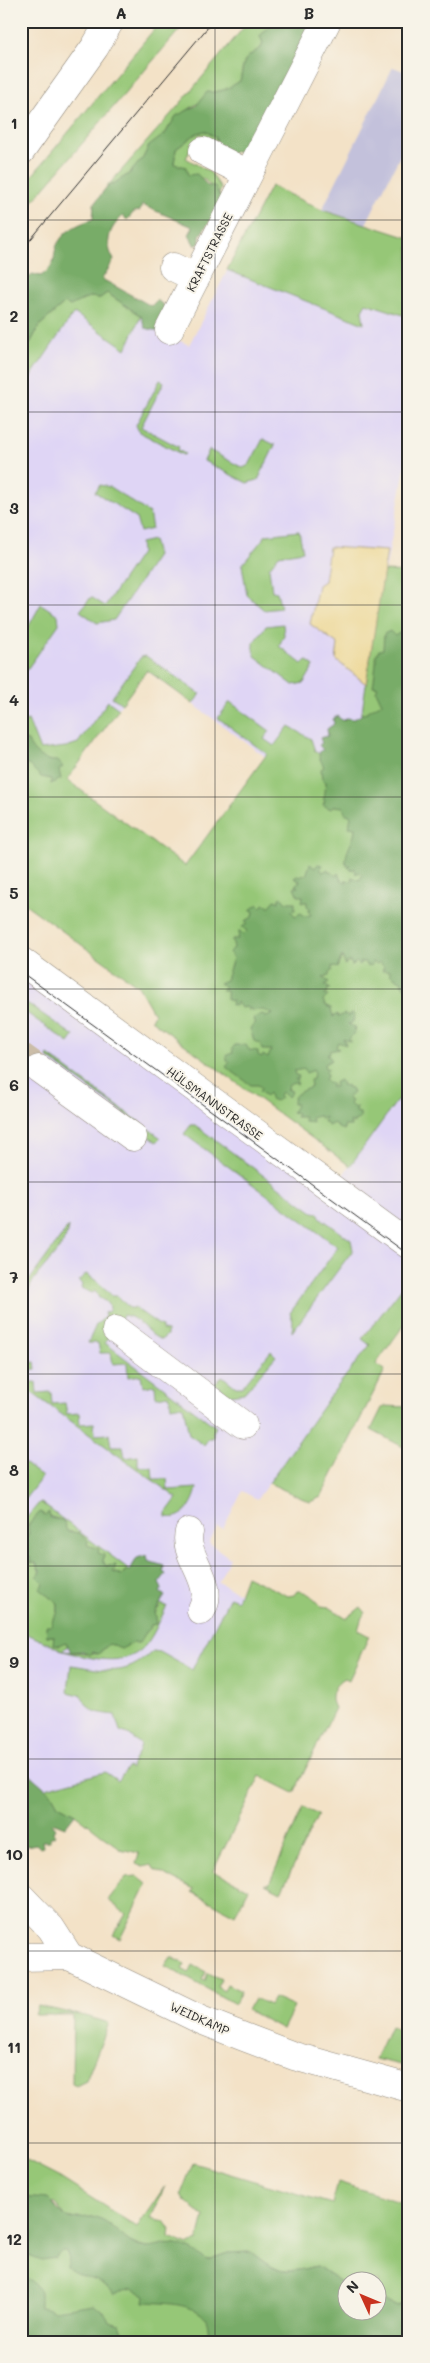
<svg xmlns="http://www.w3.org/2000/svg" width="430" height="2363" font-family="Mali,sans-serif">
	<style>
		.built { fill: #dfd5f5 }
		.industrial { fill: #c3c1db }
		.green { fill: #96c777; stroke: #607951 }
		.forest { fill: #78ac68; stroke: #526c4a }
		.sand { fill: #eeda9e; stroke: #8c8264 }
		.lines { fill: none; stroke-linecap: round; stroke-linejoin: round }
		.minor-tunnel { stroke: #cbbda8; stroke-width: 28; stroke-dasharray: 28 14; stroke-linecap: butt }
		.minor-casing { stroke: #8f8679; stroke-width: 29 }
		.minor { stroke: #fff; stroke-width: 28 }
		.tram { stroke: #2b2b2b; stroke-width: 1 }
		.grid { fill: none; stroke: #2b2b2b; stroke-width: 1; stroke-opacity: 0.55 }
		.labels { text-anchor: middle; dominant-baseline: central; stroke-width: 4; stroke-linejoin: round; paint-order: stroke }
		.street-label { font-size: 12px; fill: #2b2b2b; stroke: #f7f3e8 }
		.neatline { fill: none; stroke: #2b2b2b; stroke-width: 2 }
		.grid-label { font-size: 16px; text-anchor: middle; font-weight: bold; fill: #2b2b2b }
	</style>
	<rect width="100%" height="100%" fill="#f7f3e8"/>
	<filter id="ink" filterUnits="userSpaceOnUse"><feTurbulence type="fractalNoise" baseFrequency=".02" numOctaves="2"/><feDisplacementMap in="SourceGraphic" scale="10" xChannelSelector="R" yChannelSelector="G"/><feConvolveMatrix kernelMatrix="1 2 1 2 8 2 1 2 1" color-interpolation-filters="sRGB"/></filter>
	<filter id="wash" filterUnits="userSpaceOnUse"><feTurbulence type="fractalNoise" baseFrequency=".0096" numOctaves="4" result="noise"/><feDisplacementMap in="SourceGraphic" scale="20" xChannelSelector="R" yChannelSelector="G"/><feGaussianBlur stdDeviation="1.12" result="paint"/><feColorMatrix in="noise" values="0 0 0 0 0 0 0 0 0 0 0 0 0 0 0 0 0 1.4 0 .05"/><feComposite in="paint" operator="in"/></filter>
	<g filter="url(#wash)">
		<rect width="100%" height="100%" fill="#f3e2c7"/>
		<path class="built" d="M271,186L365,303L409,317V448L380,598L352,778L285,771L146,670L67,780L21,748V350L27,349L65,303L141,316L158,331L189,345Z
			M21,961L333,1189L398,1099L409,1106V1279L362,1338L370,1344L257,1499L242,1491L223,1529L217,1527L209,1543L230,1558L218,1582L239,1593L237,1600L117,1831L83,1805L65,1827L46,1813L21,1832Z"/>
		<path class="industrial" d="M393,67L409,73V138L366,224L322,210Z"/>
		<path class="green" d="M161,21H187L21,215V189Z
			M249,21H274L260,36L263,43L261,48C241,60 245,60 240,81L228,89L215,92L189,109L170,125L165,134L156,144L149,146L143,158L129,174L105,189L179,105Z
			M205,131L215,137L217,142L200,134L186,158L211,173L221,188L219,195L204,179L188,175L174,164L176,149L197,133Z
			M271,186L322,210L409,238V317L366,303L362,310L364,324L227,270Z
			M107,293L141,316L126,349L74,313L21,391V350L27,349L40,325L65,303L82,301L89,297L100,298Z
			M160,380L164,382L141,427L179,447L178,450L185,454L183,455L139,432L136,425Z
			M263,439L275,445L258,480L247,483L204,461L209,450L243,468L249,465Z
			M100,485L110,487L149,513L152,529L140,532L136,518L95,492Z
			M299,531L303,551L279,555L269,568L272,591L277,592L281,608L264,610L247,595L242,565L266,535Z
			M153,540L157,556L114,620L97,623L80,611L91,597L105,606L141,553L140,543Z
			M383,571L409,572V1084L350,1166L151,1020L154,1014L138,986L21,901V722L28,720L40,750L66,747L78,743L108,701L119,709L67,780L185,866L267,754L218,718L230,702L270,731L264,739L274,746L289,726L311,739L315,751L352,778Z
			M41,604L58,615L59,624L21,678V640Z
			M283,624L284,635L279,646L302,664L306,660L314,666L304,683L293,685L255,656L253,643L266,626Z
			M146,656L200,694L193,704L147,670L122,704L112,697L141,657Z
			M21,999L74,1036L69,1043L21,1009Z
			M48,1055L161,1138L157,1142L140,1130L142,1126L47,1057Z
			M191,1125H195L313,1212L318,1213L321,1218L351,1240L353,1250L292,1332L293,1321L290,1313L338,1247L184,1134Z
			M68,1227C67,1252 32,1270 27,1296L21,1302V1292Z
			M86,1274C93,1277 107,1290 112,1296H118L129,1308H135L162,1327V1330L167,1331V1335L161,1340C145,1333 139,1316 123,1315L105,1343L216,1427L213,1432V1438H209L204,1445L189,1435L183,1405L171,1407L169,1395L156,1397L155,1385L143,1387L141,1375L128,1377L127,1363L113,1364L111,1353H100L98,1343H88L96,1325L105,1317L104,1313L109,1311L110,1307L105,1301L99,1298L95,1291L92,1293L81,1288L82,1284L78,1281Z
			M407,1281L409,1323L406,1322L376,1364L385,1370L321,1497L310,1502L269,1483L330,1396L370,1345L362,1339Z
			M271,1351L276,1356L244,1393L230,1395L215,1384L222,1376L236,1387H242Z
			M35,1362L36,1369L22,1371L23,1383L36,1382L37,1393L51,1392L52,1404L65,1403L67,1414L79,1413L80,1424L94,1423L95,1435L109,1434L111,1446H123L125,1458L138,1456V1467H152L153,1479H167L168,1490L197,1488C194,1503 184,1521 166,1517V1513L177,1498L21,1385V1364Z
			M383,1406L409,1407V1450L371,1430Z
			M21,1461L42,1477L21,1504Z
			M40,1502L130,1570L121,1575L113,1572L111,1567L106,1566L100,1555L67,1531L58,1519L44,1515L38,1516L29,1534L21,1541V1524Z
			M21,1554C40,1561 41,1574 44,1592L58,1603V1613L53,1619L51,1627L46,1626L47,1636H54L67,1642V1647L62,1650L21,1631Z
			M246,1576L288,1596L294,1595L297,1591C308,1591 314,1598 321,1606L329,1607L347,1618L361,1607L366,1613L362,1617L358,1630L369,1636L349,1680L345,1678C334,1684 328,1696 335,1708L294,1793L260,1776L213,1871L249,1889L235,1915L192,1892L194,1889L154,1869L152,1865L143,1867L136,1864L139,1853L120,1849L75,1814L58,1805L46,1788L105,1772L118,1781L128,1767L131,1769C132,1760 139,1756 141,1745L130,1735L120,1731L115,1715C94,1712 93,1714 80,1695L68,1692L71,1665C108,1670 123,1679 153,1651L160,1652L192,1670L230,1597L237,1600Z
			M160,1604L167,1606C160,1619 154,1636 144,1647C124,1669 87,1657 63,1651L98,1654L109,1644C130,1648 151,1636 155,1615C156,1610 159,1609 160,1604Z
			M303,1807L318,1815L281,1892L265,1884H269Z
			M137,1876L147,1884L120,1939L113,1935L126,1914L108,1900L126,1877Z
			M171,1957L185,1964L182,1969L189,1973L193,1965L206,1972L202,1980L205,1981L208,1973L221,1979L217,1987L224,1991L227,1984L241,1991L235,2004L165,1966Z
			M254,1998L270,2005L274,1998L294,2007L283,2029L247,2010Z
			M38,2006L89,2017L109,2023L86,2081L76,2086L72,2084L73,2015H35Z
			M390,2026L409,2036V2067L375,2059Z
			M21,2158L60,2178L137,2227L165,2186L151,2218L165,2221L170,2228L169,2237L189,2245L198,2241L204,2216L184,2200L181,2194L193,2163L332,2204L338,2182L409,2205V2303L396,2306L378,2299V2280H348L347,2286L317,2266C282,2274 280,2275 251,2252L228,2253L207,2260L166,2244L151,2249L139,2246L125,2240L106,2223L92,2217L68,2219L55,2203L21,2197Z
			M21,2215L348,2310L409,2320V2342H33L21,2336Z"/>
		<path class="forest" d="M274,21H318L285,89L273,91L274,106L263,113L259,123L265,134L248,153L235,151L231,155L221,150L215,137L205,131L197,133L176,149L174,164L186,167L188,175L197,174L208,186H215L219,195L226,199L200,235V243L195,246L189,235L193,227L142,205L140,211L134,212L127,220L123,216C109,228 104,243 114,260L102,279L151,306L157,300L171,311L158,331L145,328L141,316L107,293L100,298L89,297L70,306L65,303L40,325L27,349L21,350V287L32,274L41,276C60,262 51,256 58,243C66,229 79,224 93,219L94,204L105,189L129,174L143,158L149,146L165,134L176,116L196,106L207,92C220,93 229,88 240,81C245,60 241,60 261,48L263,43L260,36Z
			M390,631L395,636L399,633L409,635V990L402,985V982L390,974V970H382L384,967L380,962L376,964L373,961L372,965L366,966L365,962H360V965L356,962L352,966L351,962H348L345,965L342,956L337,968L332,966V971L329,973V976L323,978L329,982L325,985L330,989L328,988V991L324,995L328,996L323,1001L326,1006L331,1008L333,1017L337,1014L338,1017L344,1014L349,1016L352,1012L354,1016L353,1022L348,1024L355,1027L354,1034L349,1038L351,1042L343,1039L346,1045L338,1042L336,1047L339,1049L329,1051L330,1053L327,1054L332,1060L324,1064L325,1068L329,1069L326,1072L327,1076L325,1080L332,1085L330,1087H335L334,1083L340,1080L342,1085L348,1086L347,1087L351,1088L353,1093L347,1098L351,1101L349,1104L355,1108L357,1106L356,1112L360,1113V1119L354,1121V1124L350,1122L351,1126H344V1130L338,1128L334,1123L328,1126L326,1122H323L325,1117L321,1119L320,1116L311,1117L312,1122L304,1121V1117H296L297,1113L292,1112L297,1104H293C292,1092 306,1090 311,1087L310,1080L313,1079L314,1070L306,1073L304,1069L294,1071L295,1075L299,1076L298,1079H295L298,1084L293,1083L288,1086L289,1089H286L292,1091L288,1097L281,1092L279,1095L281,1098L275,1101L270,1099L269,1093L266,1096L259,1091L262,1088L258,1085H251L226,1067L230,1062L227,1061V1055L233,1053L232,1049L235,1045H246L249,1050L258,1051V1055L262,1057L263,1055L268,1058L271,1050H262L261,1044L254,1041L250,1028L255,1024L253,1019L262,1014L266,1016L264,1018L273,1014C264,1010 263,1009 252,1011L250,1008L248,1011L247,1007L241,1008L237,1002L235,1006L231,1005L232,1001L227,1000L226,991H221L225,987L219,983L226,980L233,958L229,952L234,948L232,939H238L239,931L243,935L247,931L242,927L247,924L245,921L253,917L254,911L250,910L258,904L261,907L264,904L269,907L275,900L279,902V898L282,897L286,902H295V910L291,911L295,916L301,913L305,916L311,915L308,911L311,909L307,906V902H302L303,896H298L294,887H298L295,885L300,881L294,878L297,876L301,877L304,874L306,876L310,864L315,868L318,864L322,865L320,868L323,872L328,869L329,873L332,872L336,876L338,873L341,880L347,883L345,880L353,881L352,877L359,880L363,875L359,872L356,874L355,868L353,870L351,868V870L348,867L350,865H346C344,850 355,842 355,828L349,827L351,816L345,813L343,807L334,806L331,809L323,805L325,800L323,799L325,796L324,789L327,788L325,784L327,783L322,779L321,769L324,767L319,757L320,751L323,750L319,745L322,743L320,738L328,736L327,729L334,724L333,719L337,716L343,721L346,718L354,719L382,703L376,691L378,687L373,686C374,681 377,660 376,655L379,650L383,649L384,634Z
			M21,739L28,741C32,753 44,762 58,761L63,767L59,770L61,779L51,784V779L41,777L30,766L21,762Z
			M40,1512L45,1515L49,1512L50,1518L63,1520L67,1531L79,1533L88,1541L87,1545L99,1549L98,1553L104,1555L103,1562L106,1566L116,1565L113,1572L122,1575L125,1571L130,1570L137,1558L147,1555L148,1561L164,1566L163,1572L166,1574L159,1583L162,1589L160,1592L165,1596L155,1612L157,1624L151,1625L139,1643H133L121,1649L109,1644L98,1654L93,1652L90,1655L83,1651L71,1652L66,1642L60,1645L53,1644L54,1636H47L46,1626H51L53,1619L58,1613V1603L40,1589L43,1583L37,1577L41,1572L36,1563H31L30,1557L21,1554V1541L29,1534L28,1525Z
			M21,1767L52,1794L58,1805L75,1814L65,1827L55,1823L51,1824L55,1829L53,1832L55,1835L50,1838V1841H42L43,1847L40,1848L36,1844L21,1847L24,1839L21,1837Z
			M21,2197L48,2199L68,2219C76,2219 84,2217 91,2217C111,2219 122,2242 141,2247C150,2249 155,2247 164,2245C181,2242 194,2251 207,2260L228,2253L251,2252C280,2275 282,2274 317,2266L347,2286L348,2310H378V2299L396,2306L409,2303V2342H209C208,2335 209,2324 205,2318C194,2303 162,2303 144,2302L145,2295L132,2289L114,2294C103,2277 81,2280 67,2267L69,2259L66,2251H62L55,2258L41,2260L22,2253Z
			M21,2275L32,2281L40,2291V2307L55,2310L94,2304L105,2313L109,2322L120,2325L124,2333L123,2342H21Z"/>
		<path class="sand" d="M329,547L387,551L366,684L336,660L338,644L310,624L318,585L324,581Z"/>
	</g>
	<g filter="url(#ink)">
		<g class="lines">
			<path class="minor-tunnel" d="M21,1056L39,1069"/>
			<defs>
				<path id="minor" d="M21,151L95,47L110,21
					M203,151L248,174
					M173,267L196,278
					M169,330L327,21
					M21,961L409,1245
					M39,1069L133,1137
					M116,1330L243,1425
					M189,1532C182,1557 218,1583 201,1611
					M21,1897L51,1928L69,1956L201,2020L244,2037L294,2056L409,2088
					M21,1957L69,1956"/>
			</defs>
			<use href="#minor" class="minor-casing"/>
			<use href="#minor" class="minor"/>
			<path class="tram" d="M21,251L213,21
				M21,972L409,1255"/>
		</g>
	</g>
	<path class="grid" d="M215,21V2342M21,220H409M21,412H409M21,605H409M21,797H409M21,989H409M21,1182H409M21,1374H409M21,1566H409M21,1759H409M21,1951H409M21,2143H409"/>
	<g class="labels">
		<g class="street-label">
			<text transform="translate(209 252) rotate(-63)">KRAFTSTRASSE</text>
			<text transform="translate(215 1103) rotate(36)">HÜLSMANNSTRASSE</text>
			<text transform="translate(200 2018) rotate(24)">WEIDKAMP</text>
		</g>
	</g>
	<rect width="430" height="2363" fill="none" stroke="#f7f3e8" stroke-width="55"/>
	<g transform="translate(362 2296) rotate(314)"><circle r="24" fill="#f7f3e8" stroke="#a5a39c"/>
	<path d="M0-4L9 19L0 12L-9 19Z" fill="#c8321e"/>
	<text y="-8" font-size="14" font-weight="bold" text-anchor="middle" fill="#2b2b2b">N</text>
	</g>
	<rect x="28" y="28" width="374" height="2308" class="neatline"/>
	<g class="grid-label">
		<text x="121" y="19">A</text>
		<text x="309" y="19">B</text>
		<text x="14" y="129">1</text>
		<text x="14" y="322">2</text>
		<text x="14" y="514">3</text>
		<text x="14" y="706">4</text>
		<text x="14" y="899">5</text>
		<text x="14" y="1091">6</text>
		<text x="14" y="1283">7</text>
		<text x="14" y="1476">8</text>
		<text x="14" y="1668">9</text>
		<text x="14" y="1860">10</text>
		<text x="14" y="2053">11</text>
		<text x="14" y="2245">12</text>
	</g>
</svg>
